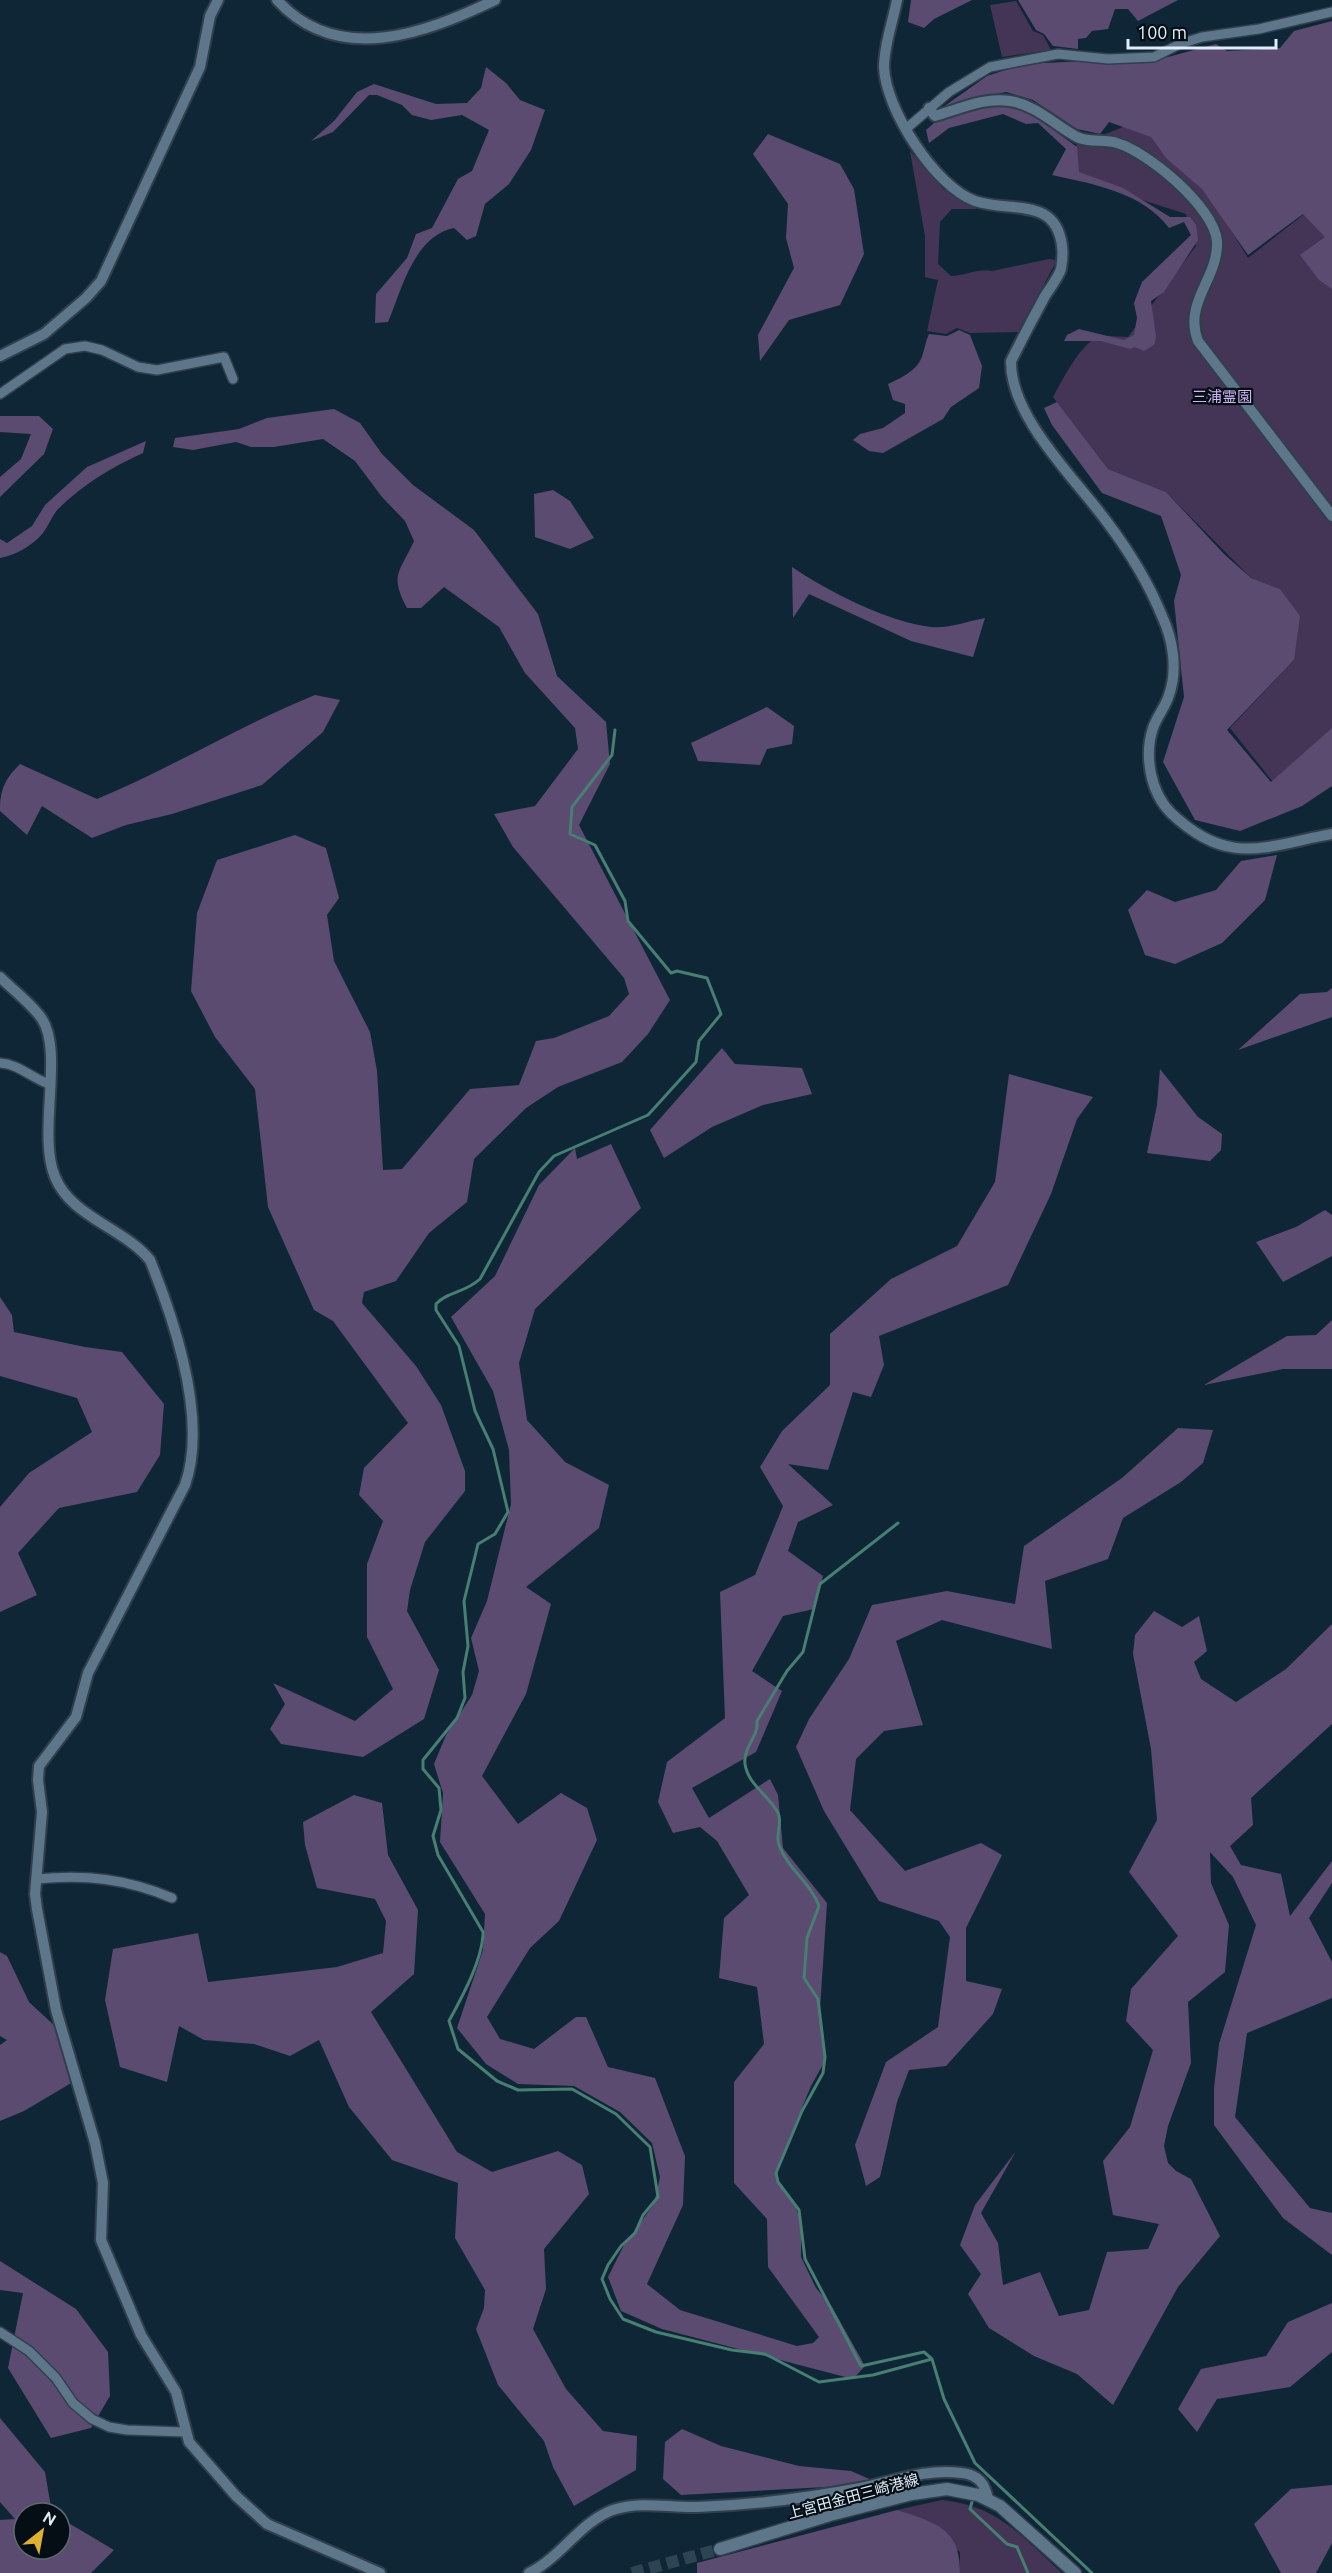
<svg xmlns="http://www.w3.org/2000/svg" width="1332" height="2573" font-family="Ubuntu,'Noto Sans JP',sans-serif">
	<style>
		.green { fill: #443557 }
		.forest { fill: #5b4b70 }
		.lines { fill: none; stroke-linecap: round; stroke-linejoin: round }
		.stream { stroke: #477f73; stroke-width: 3 }
		.secondary-tunnel { stroke: #2e4453; stroke-width: 12; stroke-dasharray: 12 6; stroke-linecap: butt }
		.minor-casing { stroke: #313f4d; stroke-width: 12 }
		.tertiary-casing { stroke: #313f4d; stroke-width: 14 }
		.secondary-casing { stroke: #313f4d; stroke-width: 15 }
		.minor { stroke: #5d768a; stroke-width: 9 }
		.tertiary { stroke: #5d768a; stroke-width: 10 }
		.secondary { stroke: #5d768a; stroke-width: 12 }
		.labels { text-anchor: middle; dominant-baseline: central; stroke-width: 4.5; stroke-linejoin: round; paint-order: stroke }
		.park-label { font-size: 15px; fill: #cfb4f4; stroke: #050e15 }
		.street-label { font-size: 15px; fill: #e0eef9; stroke: #050e15 }
	</style>
	<rect width="100%" height="100%" fill="#0f2636"/>
	<path class="green" d="M1016,1L1033,31L1043,35L1051,50L1002,57L990,5Z
		M1133,123L1180,148L1248,258L1308,211L1332,239V730L1273,782L1230,728L1294,660L1280,589L1251,578L1166,492L1108,469L1053,397C1062,381 1081,342 1099,337C1108,335 1119,337 1128,337L1196,246L1186,214L1074,178L1073,147Z
		M910,151L943,189L977,209H952L940,222L938,264L951,276C964,276 979,268 992,271L1049,259L1057,260L1018,332L970,333L957,328L946,334L927,331L938,280L925,277V236Z
		M942,2500C999,2506 1022,2537 1062,2573H960V2552L897,2510Z"/>
	<path class="forest" d="M911,0H972L934,19L924,28L908,22Z
		M1018,0H1178L1138,21L1128,9H1115L1108,29L1092,31L1086,38L1078,39V49L1053,46L1044,34L1036,30Z
		M1332,21V289L1319,280L1300,255L1325,237L1303,214L1248,255L1202,189L1167,159L1151,137L1109,122L1100,134L1077,129L1033,100L1006,92L980,97L949,110L943,107L987,76L1024,64L1168,57L1216,44L1227,51L1280,48L1294,31Z
		M486,67L506,83L520,100L545,110L531,150L509,184L485,204L476,236L467,240L454,228C414,236 402,289 388,322L375,323L376,294L407,258L416,234L432,228L458,179L472,171L489,130L462,115L431,120L412,115L402,105L377,95H369L333,132L311,141L334,121L357,92L374,84L436,104L467,103L481,88Z
		M999,103L1026,110L1077,147L1079,172L1123,188L1170,217H1190L1196,225L1198,240L1164,292L1151,301L1156,337L1154,345L1144,351L1135,347L1130,349L1101,341H1064L1067,335L1079,329L1124,340L1134,335L1137,318L1134,303L1142,282L1191,235L1184,222L1169,228C1142,192 1093,184 1052,175L1066,149L1038,123L1026,124L1003,114L949,128L929,143L926,130L935,122Z
		M768,134L840,164L854,189L864,254L840,305L789,320L760,361L758,335L794,268L786,238L788,204L753,154Z
		M959,330L970,335L982,366L979,388L951,407L943,419L883,453L869,451L853,440L860,434L883,428L905,413V404L893,400L888,384C899,379 914,372 920,361C924,354 925,342 929,334L947,336Z
		M1057,402L1108,469L1166,492L1225,555L1251,578L1280,589L1300,616L1294,660L1227,730L1271,782L1332,728V786L1302,806L1240,831L1195,820L1163,762L1184,697L1174,601L1181,575L1161,516L1102,493L1052,425L1044,408Z
		M334,409L360,423L382,454L413,485L474,530L538,614L557,676L606,722L610,764L579,825L670,1000L648,1034L622,1062L558,1087L526,1108L474,1159L467,1202L429,1233L396,1281L364,1292L362,1303L416,1366L441,1405L465,1471V1491L425,1542L410,1590L407,1611L439,1670L424,1719L363,1757L281,1744L270,1729L285,1704L273,1683L355,1721L393,1689L367,1637V1564L383,1521L359,1495L364,1468L408,1423L333,1321L314,1310L268,1207L255,1089L215,1037L191,991L197,913L217,860L295,835L326,848L339,898L327,915L334,961L370,1032L377,1071L383,1170L402,1169L470,1089L519,1085L536,1041L554,1038L609,1016L629,994L624,978L513,847L494,814L535,806L578,749L575,728L525,673L499,627L444,587L421,608H407C389,575 400,572 414,541L405,521L382,497L355,461L323,439L274,447H251L236,442L193,450L173,447L175,438L239,429L267,418Z
		M0,416H39L53,429L44,454L0,497V477L21,459L31,434L0,432Z
		M146,441L143,453C110,468 84,484 58,509C52,516 49,525 43,533C32,546 16,555 0,558V539L7,543L32,526L45,505L87,467Z
		M553,490L570,501L594,538L570,549L535,537L534,494Z
		M792,567C827,591 888,622 931,627C947,629 969,621 985,618L973,657L911,641L809,594L793,618Z
		M315,695L340,700L323,732L262,785L172,814L126,825L92,838L42,806L27,835L0,811C0,789 5,779 20,764L97,799C172,768 240,725 315,695Z
		M767,707L794,726L792,744L767,749L760,765L698,761L691,743Z
		M1277,855L1265,900L1222,943L1175,964L1145,955L1128,910L1147,890L1175,902L1216,890L1241,861Z
		M1332,988V1017L1238,1050L1300,994L1327,992Z
		M722,1048L735,1064L802,1068L812,1094L763,1105L712,1127L664,1158L650,1130Z
		M1160,1069L1198,1117L1222,1134L1221,1150L1210,1161L1147,1153L1157,1105Z
		M1009,1074L1093,1097L1077,1119L1051,1194L1008,1285L879,1336L884,1365L871,1397L853,1392L828,1470L788,1464L833,1505L798,1522L788,1551L823,1576L814,1609L783,1616L752,1671L782,1691L756,1752L692,1788L709,1818L770,1779L778,1795L783,1848L827,1903L820,2009L826,2059L811,2086L777,2168L779,2184L796,2208L801,2223V2257L816,2288L832,2307L865,2366L853,2379L662,2329L621,2311L608,2277L624,2245L654,2204L660,2177L652,2143L620,2112L574,2086L518,2084L486,2064L457,2028L483,1950L485,1914L440,1842L443,1793L434,1764L446,1735L472,1695L479,1671L471,1638L487,1601L511,1504L509,1450L493,1391L451,1317L495,1276L539,1185L575,1148L577,1159L611,1144L641,1208L535,1309L519,1363L527,1420L565,1462L609,1485L599,1528L526,1587L551,1604L526,1694L482,1776L518,1824L561,1793L587,1808L597,1840L559,1921L530,1948L487,2017L500,2039L534,2049L576,2017H586L608,2067L655,2078L685,2156L683,2205L647,2284L680,2310L797,2346L813,2343L819,2337L768,2267L767,2219L734,2183V2082L764,2044L757,1987L719,1978L724,1918L749,1895L717,1841L700,1827L673,1833L658,1802L667,1762L725,1718L720,1592L755,1575L783,1506L760,1467L782,1431L830,1385V1334L891,1279L957,1246L995,1182Z
		M1325,1210L1332,1215V1256L1283,1282L1256,1242L1296,1227Z
		M0,1297L12,1315L14,1332L85,1347L122,1352L164,1404L160,1455L137,1492L59,1508L18,1553L37,1595L0,1612V1507L29,1473L92,1432L77,1398L0,1376Z
		M1332,1320V1369H1283L1204,1385L1287,1336L1316,1335Z
		M1178,1428L1213,1430L1203,1463L1181,1482L1123,1518L1108,1559L1045,1581L1052,1649L942,1620L896,1641L923,1725L884,1731L856,1759L850,1810L905,1871L981,1843L1002,1855L966,1928V1981L1002,1989L993,2014L946,2066L909,2070L897,2102L880,2177L866,2186L855,2145L886,2062L938,2027L950,1937L939,1921L879,1901L824,1811L796,1747L809,1719L849,1659L872,1605L947,1591L1015,1604L1024,1546L1122,1478Z
		M1154,1611L1182,1627L1199,1616L1207,1651L1194,1662L1201,1679L1236,1702L1286,1669L1332,1624V1724L1251,1798L1253,1825L1230,1846L1241,1865L1281,1874L1290,1916L1332,1861V1883L1309,1918L1332,1962V1998L1247,2033L1235,2117L1310,2208L1332,2213V2255L1283,2218L1214,2125V2088L1219,2044L1256,1925L1233,1877L1210,1852L1211,1883L1229,1925L1225,1972L1188,2002L1191,2063L1168,2126L1164,2146L1168,2163L1176,2171L1191,2179L1220,2236L1178,2287L1113,2405L1077,2374L1034,2356L989,2328L968,2294L981,2274L960,2245L975,2205L1016,2151L981,2213L998,2243L1003,2285L1040,2272L1059,2316L1089,2310L1107,2252L1148,2249L1159,2224L1113,2215L1103,2161L1130,2127L1153,2050L1126,2021L1131,1989L1178,1936L1129,1872L1157,1820L1151,1749L1133,1654L1135,1635Z
		M354,1795L382,1803L388,1855L418,1910L414,1974L371,2012L457,2152L492,2172L558,2151L582,2165L589,2194L544,2249L546,2289L533,2329L566,2389L603,2431L637,2436L636,2470L574,2506L553,2467L544,2441L498,2385L476,2329L484,2308L485,2290L455,2238L458,2183L392,2160L349,2107L319,2040L290,2056L254,2044L204,2040L179,2026L167,2082L120,2067L105,2000L113,1949L198,1933L208,1982L337,1967L383,1953L386,1921L375,1899L317,1888L305,1845L303,1822Z
		M0,1952L7,1956L29,2002L56,2027L73,2082L24,2111L0,2121V2045L7,2040L0,2036Z
		M0,2261L76,2309L108,2352L110,2396L91,2428L51,2438L8,2368L23,2293L0,2290Z
		M1332,2303V2352L1290,2387L1217,2399L1197,2432L1178,2409L1201,2369L1266,2356L1288,2322Z
		M0,2418L45,2472L52,2513H24V2549H60V2518L114,2550L91,2573H0V2520L15,2519L0,2502Z
		M682,2429L721,2446L799,2466L851,2471L881,2484L681,2495L663,2479L665,2442Z
		M1332,2485V2543L1316,2573H1281L1254,2524L1291,2489Z
		M897,2510C935,2523 960,2527 960,2573H697V2563Z"/>
	<g class="lines">
		<path class="stream" d="M615,730L612,755L572,807L570,834L595,845L625,901L628,921L671,973L677,971L707,978L721,1014L699,1041L696,1062L648,1115L554,1156L539,1172L480,1279C465,1293 448,1291 436,1304V1310L459,1346L475,1411L493,1449L508,1512L495,1534L478,1544L464,1601L468,1646L463,1672L465,1698L457,1718L423,1760V1769L439,1788L441,1810L433,1836L438,1855L483,1932C483,1959 462,1997 449,2021L458,2049L497,2081L518,2090L572,2089L616,2114L650,2147L658,2197L643,2215L635,2233L621,2246L608,2265L602,2279L610,2299L623,2319L656,2332L732,2350L765,2354L819,2382L873,2375L932,2359
			M898,1523L820,1584L803,1652L787,1671L757,1721C759,1736 743,1747 745,1764C748,1785 769,1795 778,1813C783,1823 775,1834 779,1845C788,1869 810,1882 819,1906L807,1938L804,1978L818,1999L825,2057L823,2073L802,2111L776,2173L778,2182L799,2210L805,2259L861,2366L924,2352L932,2359L944,2399L975,2463L1092,2573
			M972,2502L970,2509L1007,2544L1017,2547L1028,2573"/>
		<path class="secondary-tunnel" d="M632,2573L720,2549"/>
		<defs>
			<path id="minor" d="M907,128L949,92L990,67L1058,54L1108,59L1154,57L1180,44L1202,37L1259,29L1332,12
				M0,394L65,349L85,346L102,350L138,367L157,370L224,357L233,379
				M0,1063C19,1064 31,1078 49,1084
				M37,1879C85,1874 127,1879 172,1898
				M0,2332L29,2351L56,2378L73,2403L92,2419L109,2427L127,2430L184,2432"/>
			<path id="tertiary" d="M277,0C338,67 426,33 495,0
				M897,0C893,21 884,45 884,67C885,108 935,187 975,201C1010,213 1056,196 1062,246C1063,252 1062,263 1061,269C1058,278 1050,288 1045,296C1033,318 1022,339 1011,361C1010,417 1075,478 1107,522C1129,551 1148,582 1162,616C1173,640 1178,669 1169,695C1166,706 1157,716 1153,728C1144,755 1150,792 1171,813C1229,868 1265,846 1332,834
				M929,108L935,116C960,109 984,97 1010,101C1036,105 1055,125 1077,137C1088,143 1105,139 1117,143C1148,152 1214,207 1217,241C1219,278 1183,302 1198,341L1332,516
				M0,356L44,334L86,298L101,281L200,67L210,16L218,0
				M0,977C14,991 32,1004 42,1019C64,1053 37,1134 55,1177C71,1217 124,1228 150,1260C175,1322 208,1420 185,1485L88,1673L76,1717L39,1766L38,1780L42,1812L35,1894L37,1909L56,2010L95,2143L103,2183L101,2240L141,2335L176,2392L189,2442L236,2496L267,2524L380,2573
				M529,2573C561,2558 582,2519 616,2509C642,2501 670,2508 697,2507C751,2505 807,2498 860,2488C894,2481 927,2468 962,2473C979,2475 985,2484 988,2499"/>
			<path id="secondary" d="M720,2549L830,2515L912,2494L947,2489L978,2495L1000,2506L1075,2573"/>
		</defs>
		<use href="#minor" class="minor-casing"/>
		<use href="#tertiary" class="tertiary-casing"/>
		<use href="#secondary" class="secondary-casing"/>
		<use href="#minor" class="minor"/>
		<use href="#tertiary" class="tertiary"/>
		<use href="#secondary" class="secondary"/>
	</g>
	<g class="labels">
		<g class="park-label">
			<text x="1222" y="396">三浦霊園</text>
		</g>
		<g class="street-label">
			<text transform="translate(853 2496) rotate(-15)">上宮田金田三崎港線</text>
		</g>
	</g>
	<g transform="translate(42 2531) rotate(31)"><circle r="28" fill="#050e15" stroke="#5d6870" stroke-width="1.5"/>
	<path d="M0-4.5L10 22L0 15L-10 22Z" fill="#e0b034"/>
	<text y="-9" font-size="16" font-weight="bold" text-anchor="middle" fill="#e0eef9">N</text>
	</g>
	<path d="M1128 39v9h148v-9" fill="none" stroke="#e0eef9" stroke-width="3"/>
	<text x="1137" y="39" font-size="18" fill="#e0eef9" stroke="#050e15" stroke-width="4.5" paint-order="stroke">100 m</text>
</svg>
